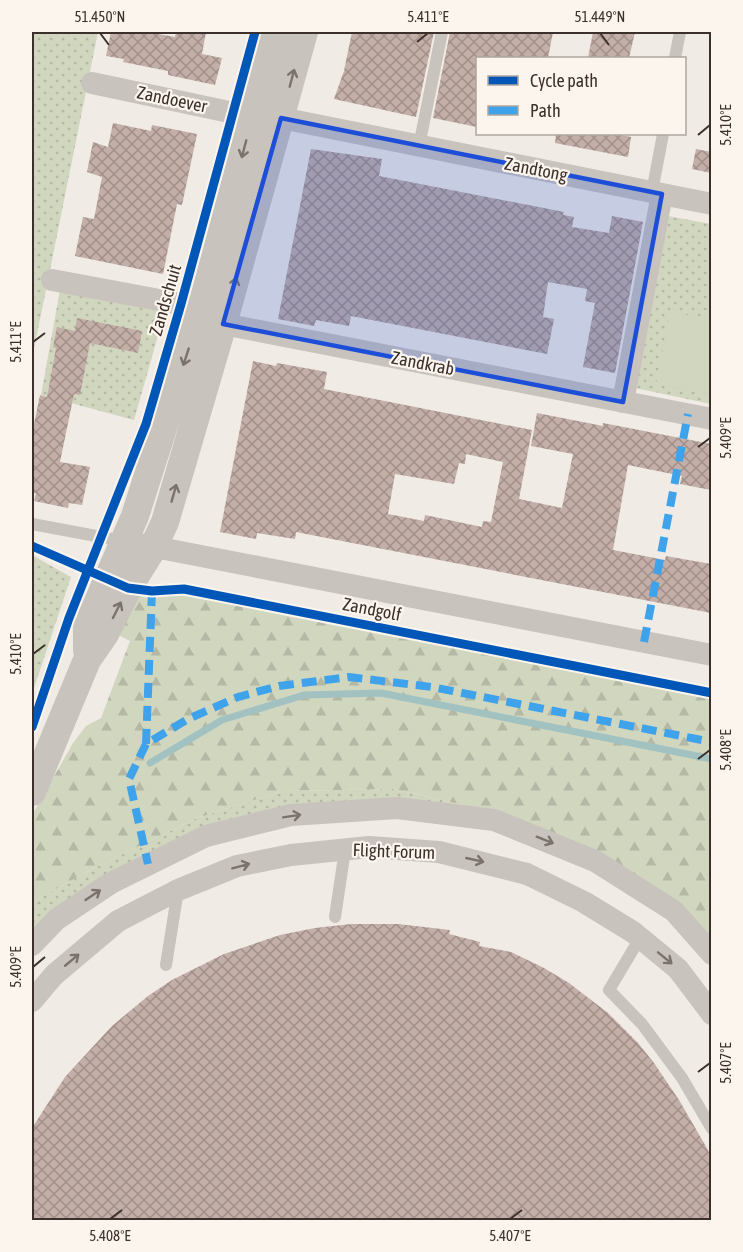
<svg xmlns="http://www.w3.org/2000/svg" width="743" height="1252" font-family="'Asap Condensed',sans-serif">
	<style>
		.grass { fill: url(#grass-dots) }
		.forest { fill: url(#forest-firs) }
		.green { fill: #d1d6bf }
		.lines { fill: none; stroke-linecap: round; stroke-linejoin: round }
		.stream { stroke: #a1c2c1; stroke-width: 7 }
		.building { fill: url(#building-cross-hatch); fill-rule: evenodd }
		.service { stroke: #c9c3be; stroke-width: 12 }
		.minor { stroke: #c9c3be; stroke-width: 22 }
		.tertiary { stroke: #c9c3be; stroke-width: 28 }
		.quiet { stroke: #3fa3eb; stroke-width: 8; stroke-dasharray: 15 8; stroke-linecap: butt }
		.cycleway-casing { stroke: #fbf5ee; stroke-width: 13 }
		.cycleway { stroke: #0057b8; stroke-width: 9 }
		.oneway { stroke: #7b726d }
		.marked { fill: #1d4ed8; fill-opacity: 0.2; stroke: #1d4ed8; stroke-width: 4.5; stroke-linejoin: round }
		.ticks { fill: none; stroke: #3b302b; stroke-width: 2 }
		.labels { text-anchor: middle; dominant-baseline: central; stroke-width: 4.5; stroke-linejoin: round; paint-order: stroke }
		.street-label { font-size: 18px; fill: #3b302b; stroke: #fbf5ee }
		.neatline { fill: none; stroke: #3b302b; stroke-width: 2 }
		.ticks-label { font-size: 15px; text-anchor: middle; fill: #3b302b }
	</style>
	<defs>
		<pattern id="grass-dots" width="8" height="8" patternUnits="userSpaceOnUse" patternTransform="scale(1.5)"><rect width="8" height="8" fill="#d1d6bf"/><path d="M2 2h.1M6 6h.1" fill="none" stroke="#b4b8a4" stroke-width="1.8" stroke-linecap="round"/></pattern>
		<pattern id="forest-firs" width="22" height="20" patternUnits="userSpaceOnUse" patternTransform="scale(1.5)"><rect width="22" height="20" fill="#d1d6bf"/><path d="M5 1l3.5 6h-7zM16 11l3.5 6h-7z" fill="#b4b8a4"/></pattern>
		<pattern id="building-cross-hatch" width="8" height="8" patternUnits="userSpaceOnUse" patternTransform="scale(1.5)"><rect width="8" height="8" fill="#c3afa7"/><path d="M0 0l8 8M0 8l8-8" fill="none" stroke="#a08f88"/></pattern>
	</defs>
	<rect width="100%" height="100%" fill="#f0ebe5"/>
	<path class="grass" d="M32,32H98L32,359Z
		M668,216L711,224V404L635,388Z
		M60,290L165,311L134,420L41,395Z
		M32,555L71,577L32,694Z
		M393,789L495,812L288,808L32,933V902L98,866L197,818L283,791Z"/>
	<path class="forest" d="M183,593L711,697V940L495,812L393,789L283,791L197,818L98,866L32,902V815L73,743L86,726L101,718L130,641L113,632L137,595L150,599Z"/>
	<path class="green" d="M670,312L711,319V395L656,384Z"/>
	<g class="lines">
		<path class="stream" d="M150,763L222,720L304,695L381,693L712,759"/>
	</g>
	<path class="building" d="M111,32H147L175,37L176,32H206L202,54L222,58L215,85L168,75V71L123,62L124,59L106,56Z
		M352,32H434L416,117L334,99L344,71Z
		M450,32H553L548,58H477V127L433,118Z
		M593,32H635L629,58H588Z
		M113,123L151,131L152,125L197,134L182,205L177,204L163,274L75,256L83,217L94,219L102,177L87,172L93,142L108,147Z
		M556,134H615L631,137L628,157L555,143Z
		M311,149L382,159L379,176L564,212L563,215L574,217L572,227L609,233L612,216L643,222L615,373L583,367L595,303L585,301L587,289L548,282L543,317L554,319L547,354L351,316L349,326L316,320L314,326L278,319Z
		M696,149L711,152V173L692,169Z
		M77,318L142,331L138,353L90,343L80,395L74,394L60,462L90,467L82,505L69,503L68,508L34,501L36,493H32V434L40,395L47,397L56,348L53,347L57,327L75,331Z
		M253,361L276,366L277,363L327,372L324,389L532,430L519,499L562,508L573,454L531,446L537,413L603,426V423L711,444V490L680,484L682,476L628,465L613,550L665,560L666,556L711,564V613L296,532L295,539L257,533L256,539L220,532ZM466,454L503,462L491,522L483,521L482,527L425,515L424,521L388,514L395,474L454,484L459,463L465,464Z
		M351,924H398L450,930L449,934L480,942L479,946L511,952L544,968L569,983L608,1013L638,1043L654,1063L679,1100L708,1150L711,1158V1221H32V1128L65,1077L112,1026L148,996L172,980L224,954L280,935L315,928Z"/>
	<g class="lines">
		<path class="service" d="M675,58L680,32
			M419,146L442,32
			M652,192L663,134
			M32,524L123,541
			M335,917L345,850
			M640,938L609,990L642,1024L682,1078L712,1129
			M166,965L178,890"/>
		<path class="minor" d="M92,83L253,117L281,118L712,204
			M52,280L181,304L201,309L223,324L712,419
			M623,402L662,194
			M139,544L712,655
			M32,945L57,919L111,883L206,836L291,815L397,808L494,820L595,861L674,911L712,954
			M32,1001L54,975L118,921L178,890L237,866L291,855L369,847L439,852L527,874L584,902L633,932L678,969L712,1014"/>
		<path class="tertiary" d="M87,650V627L135,516L201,309L276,32
			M32,792L87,660L105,634L128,588L153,548L165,522L223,324L304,32"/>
		<path class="quiet" d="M152,591L146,744L188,719L238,697L279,686L349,677L432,687L712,742
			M644,642L688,414
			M146,744L129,779L148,864"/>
		<defs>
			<path id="cycleway" d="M32,546L128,588L152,591L184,589L712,693
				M32,727L69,618L146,424L181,304L255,32"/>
		</defs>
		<use href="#cycleway" class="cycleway-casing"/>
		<use href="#cycleway" class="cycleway"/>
	</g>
	<defs><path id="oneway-shaft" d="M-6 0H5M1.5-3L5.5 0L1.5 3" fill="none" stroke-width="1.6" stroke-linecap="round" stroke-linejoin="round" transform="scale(1.5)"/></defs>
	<g class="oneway">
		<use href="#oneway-shaft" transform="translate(292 78) rotate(-75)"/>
		<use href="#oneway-shaft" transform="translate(244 149) rotate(105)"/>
		<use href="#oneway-shaft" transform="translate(234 286) rotate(-74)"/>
		<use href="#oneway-shaft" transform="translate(186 357) rotate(108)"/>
		<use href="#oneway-shaft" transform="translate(174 493) rotate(-74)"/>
		<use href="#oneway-shaft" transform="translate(117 610) rotate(-63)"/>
		<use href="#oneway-shaft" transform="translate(292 816) rotate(-9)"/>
		<use href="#oneway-shaft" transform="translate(545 840) rotate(22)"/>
		<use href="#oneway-shaft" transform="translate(475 860) rotate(13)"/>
		<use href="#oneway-shaft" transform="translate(241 866) rotate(-15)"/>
		<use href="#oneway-shaft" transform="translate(93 895) rotate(-34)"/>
		<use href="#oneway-shaft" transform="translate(665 958) rotate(39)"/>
		<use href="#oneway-shaft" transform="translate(72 960) rotate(-40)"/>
	</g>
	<path class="marked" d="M281,118L662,194L623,402L223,324Z"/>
	<path class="ticks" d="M100,33L109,45M600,33L609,45M417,42L428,33M698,135L710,125M33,342L45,333M698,447L710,438M33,654L45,645M698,759L710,750M33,967L45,957M698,1072L710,1063M110,1219L122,1210M510,1219L522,1210"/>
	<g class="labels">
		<g class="street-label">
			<text transform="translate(172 99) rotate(12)">Zandoever</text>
			<text transform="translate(536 169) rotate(11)">Zandtong</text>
			<text transform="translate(165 300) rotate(-74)">Zandschuit</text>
			<text transform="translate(423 363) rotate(11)">Zandkrab</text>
			<text transform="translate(372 609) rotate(11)">Zandgolf</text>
			<text transform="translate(394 851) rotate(2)">Flight Forum</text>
		</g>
	</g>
	<rect width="743" height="1252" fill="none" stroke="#fbf5ee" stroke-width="66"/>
	<rect x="476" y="57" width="210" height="78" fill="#fbf5ee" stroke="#aea6a0" stroke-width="1.5"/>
	<rect x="488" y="76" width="30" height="9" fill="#0057b8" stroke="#aea6a0" stroke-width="1.5"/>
	<text x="530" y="87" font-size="18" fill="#3b302b">Cycle path</text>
	<rect x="488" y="106" width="30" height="9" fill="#3fa3eb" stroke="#aea6a0" stroke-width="1.5"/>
	<text x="530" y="117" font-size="18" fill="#3b302b">Path</text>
	<rect x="33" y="33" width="677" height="1186" class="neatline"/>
	<g class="ticks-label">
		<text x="100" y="22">51.450°N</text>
		<text x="428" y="22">5.411°E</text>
		<text x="600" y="22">51.449°N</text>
		<text transform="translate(726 125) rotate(-90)" y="5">5.410°E</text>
		<text transform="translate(16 342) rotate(-90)" y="5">5.411°E</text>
		<text transform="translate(726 438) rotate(-90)" y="5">5.409°E</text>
		<text transform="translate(16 654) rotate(-90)" y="5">5.410°E</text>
		<text transform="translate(726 750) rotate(-90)" y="5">5.408°E</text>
		<text transform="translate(16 967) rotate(-90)" y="5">5.409°E</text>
		<text transform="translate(726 1063) rotate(-90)" y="5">5.407°E</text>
		<text x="110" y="1241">5.408°E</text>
		<text x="510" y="1241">5.407°E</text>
	</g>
</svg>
